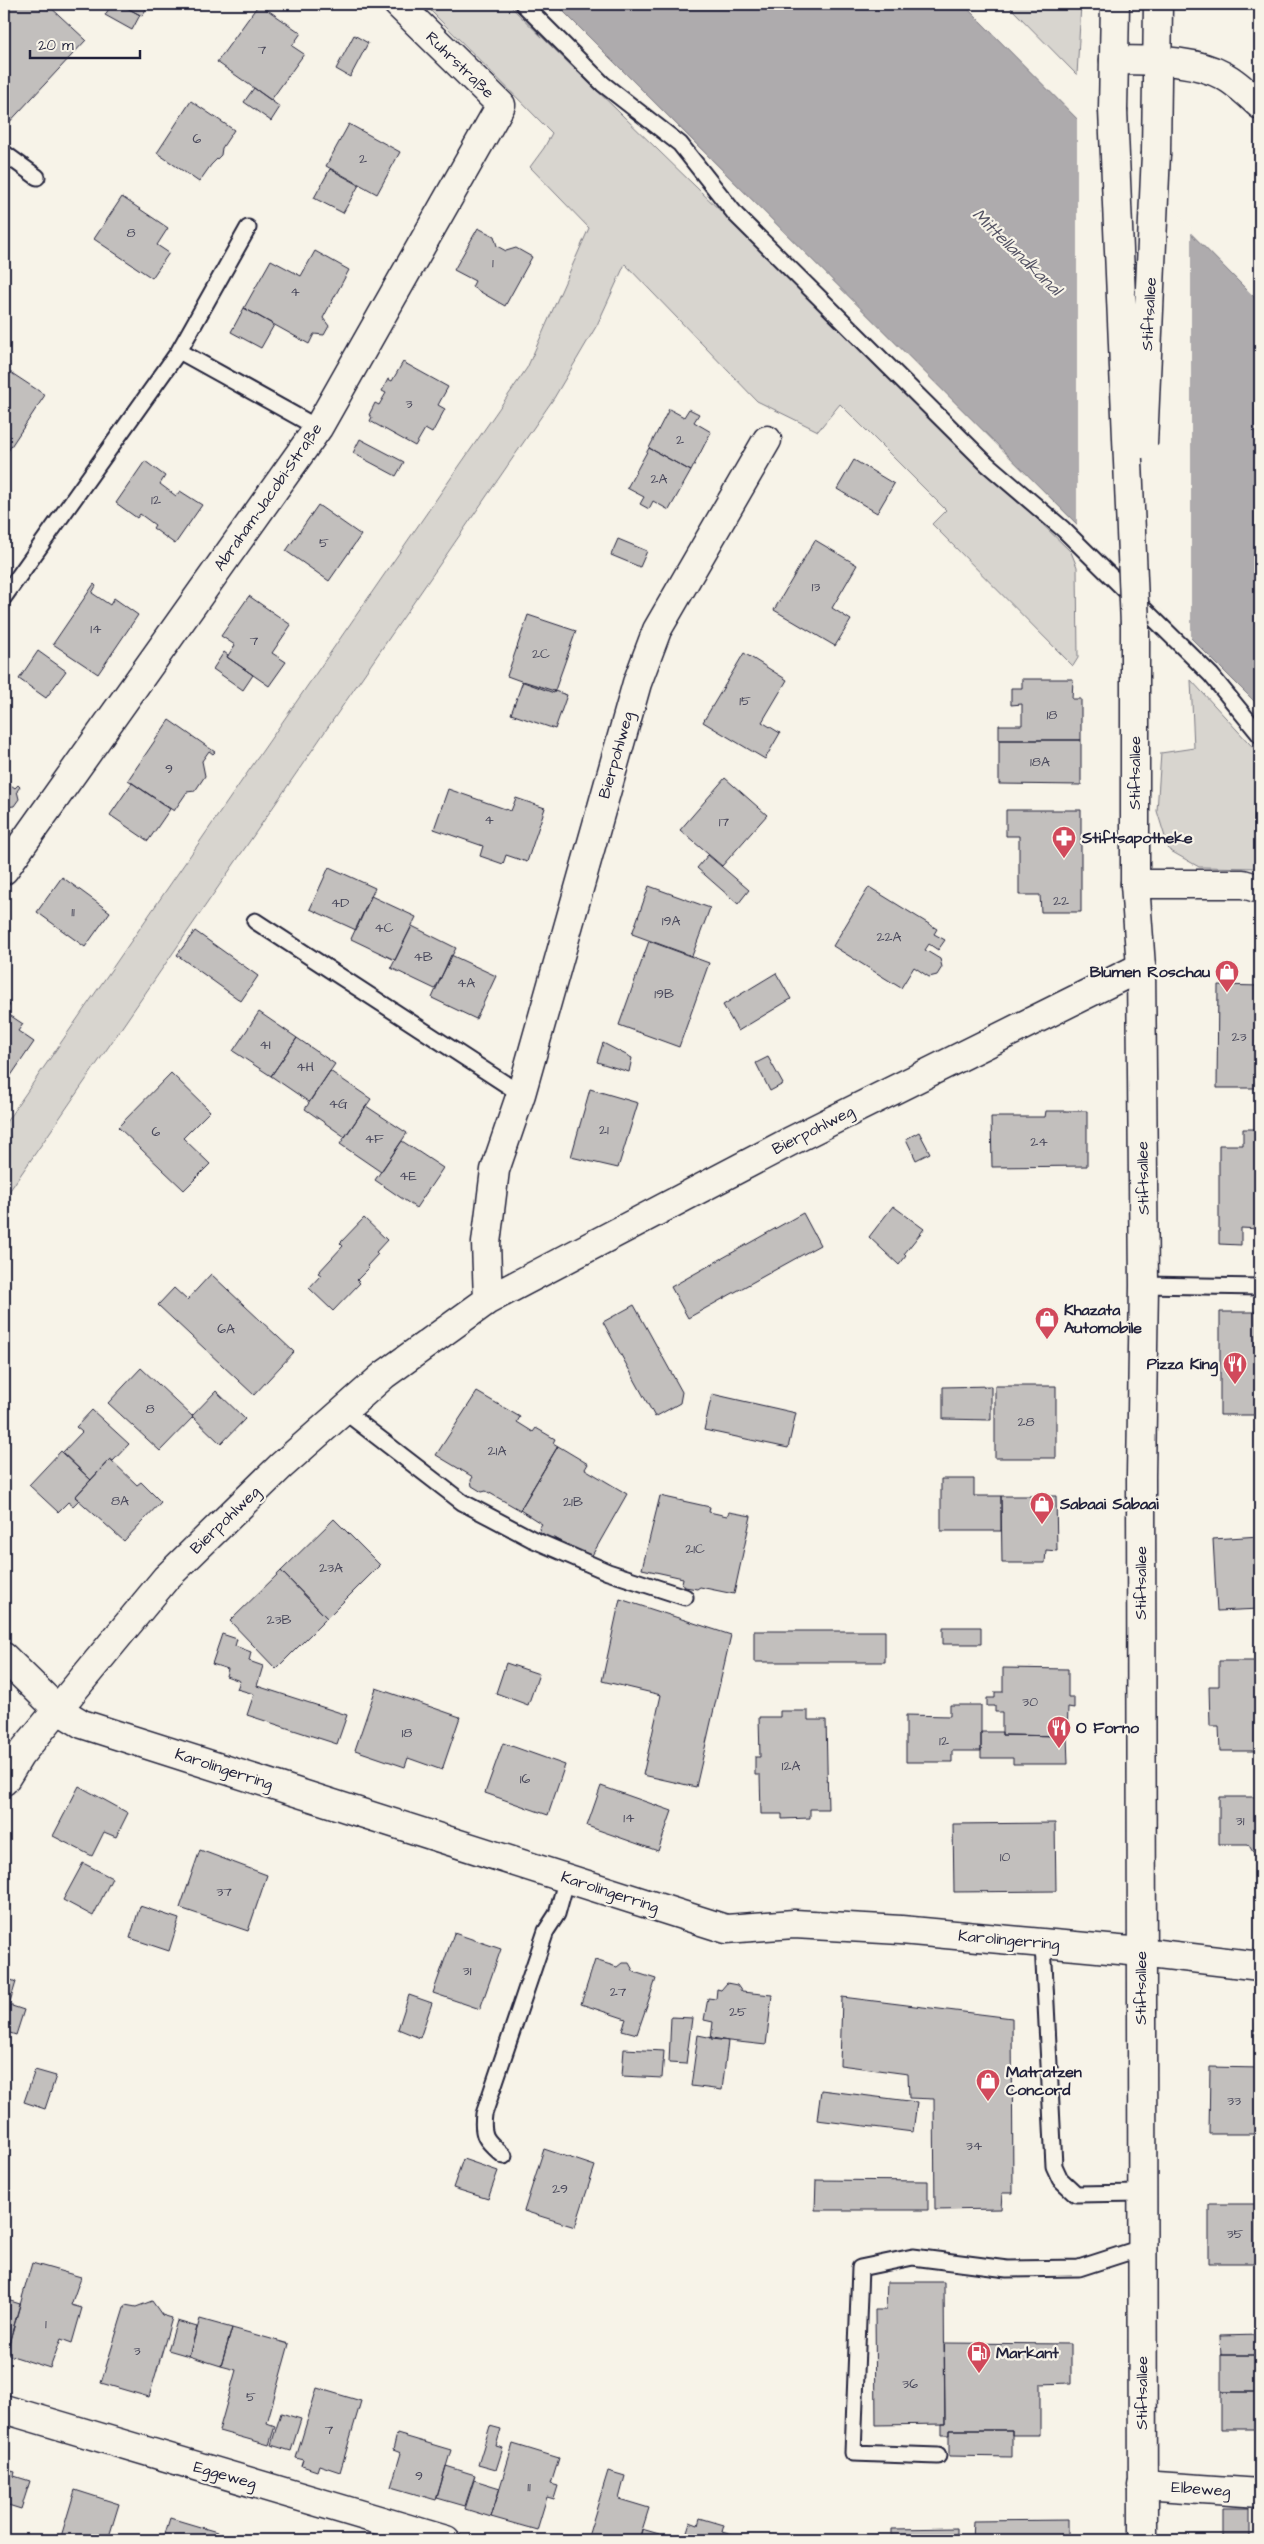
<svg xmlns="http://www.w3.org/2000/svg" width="1264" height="2544" font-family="'Architects Daughter',sans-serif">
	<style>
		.green { fill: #d8d5cf; stroke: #7d7c85 }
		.water { fill: #aeabad; stroke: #76747f }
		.pier { fill: #f7f3e8 }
		.building { fill: #c2bfbd; stroke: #22223b }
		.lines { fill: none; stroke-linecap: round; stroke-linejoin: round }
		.service-casing { stroke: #22223b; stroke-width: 19 }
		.minor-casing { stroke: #22223b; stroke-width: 31 }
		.secondary-casing { stroke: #22223b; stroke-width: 31 }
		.service { stroke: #f7f3e8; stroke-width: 15 }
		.minor { stroke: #f7f3e8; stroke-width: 28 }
		.secondary { stroke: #f7f3e8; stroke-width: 28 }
		.secondary-bridge-casing { stroke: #22223b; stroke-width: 31; stroke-linecap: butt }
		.secondary-bridge { stroke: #f7f3e8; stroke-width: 28 }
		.labels { text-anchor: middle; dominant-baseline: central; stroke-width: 4.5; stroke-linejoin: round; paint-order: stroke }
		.number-label { font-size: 14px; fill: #4a495c }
		.street-label { font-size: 16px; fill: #22223b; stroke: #f7f3e8 }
		.poi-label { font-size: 16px; font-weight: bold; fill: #22223b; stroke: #f7f3e8; text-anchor: start }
		.water-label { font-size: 18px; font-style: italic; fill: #535263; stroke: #f7f3e8 }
	</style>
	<rect width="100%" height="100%" fill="#f7f3e8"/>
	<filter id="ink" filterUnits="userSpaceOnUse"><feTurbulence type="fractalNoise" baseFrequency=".02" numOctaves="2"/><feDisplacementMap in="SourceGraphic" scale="10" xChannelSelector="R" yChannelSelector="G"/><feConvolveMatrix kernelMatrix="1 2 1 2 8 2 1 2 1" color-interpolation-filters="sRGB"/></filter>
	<g filter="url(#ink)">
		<path class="green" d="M424,4H508L1071,552L1077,567L1078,658L1073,666L932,524L946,510L840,404L818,431L757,401L625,264L597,325L554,398L4,1199V1125L527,368L589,228L530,167L544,148L552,133Z
			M1007,4H1081L1077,75Z
			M1191,680L1260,755V868L1199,867L1169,850L1157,811L1161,753L1194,748Z"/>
		<path class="water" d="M556,4H963L1260,303V707Z"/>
		<path class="pier" d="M1077,114L1191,228V639L1077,526Z"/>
		<path class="building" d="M4,4H47L86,40L4,128Z
			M112,4H120L140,15L132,30L105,15Z
			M120,4H149L142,16Z
			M259,4L301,33L292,46L304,54L271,100L217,62Z
			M1216,4H1260V6L1216,5Z
			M354,35L368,43L350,77L336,69Z
			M254,88L280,107L271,121L244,102Z
			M191,101L234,130L222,148L221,155L211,165L199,182L157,153Z
			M349,124L400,152L377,194L326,166Z
			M330,169L359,185L343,213L314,198Z
			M122,197L168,228L157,245L169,253L152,278L94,239Z
			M478,228L494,236L497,246L506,251L516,248L532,257L505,306L472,287L475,281L454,270Z
			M315,251L349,270L323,318L329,326L324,335L314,334L309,344L244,308L271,260L301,276Z
			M244,308L274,325L261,348L231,332Z
			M403,362L448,387L438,405L445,409L432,433L425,429L415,446L370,421L372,417L369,415L375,403L379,405L386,393L382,391L388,379L392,381Z
			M4,368L45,395L4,457Z
			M669,409L684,417L689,409L699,414L694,422L711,432L691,471L649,448Z
			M360,439L404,462L396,476L353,453Z
			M649,448L691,471L669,510L653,501L649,509L640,504L644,497L627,488Z
			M854,460L894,484L877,513L837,489Z
			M145,461L165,476L160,484L176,496L180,491L202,505L175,544L153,528L155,525L140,514L137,518L116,503Z
			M318,505L361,535L329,581L286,551Z
			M618,539L647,551L640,567L611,555Z
			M815,540L857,565L832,608L851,620L835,646L774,610Z
			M94,584L96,586L92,593L110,605L114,598L138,615L98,674L53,644Z
			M249,596L291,625L272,653L286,662L269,686L227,657L235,645L221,636Z
			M528,615L576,631L554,693L507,676Z
			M38,651L66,671L46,698L19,679Z
			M224,652L228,655L227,657L253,675L243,690L213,669Z
			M744,653L787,680L762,722L780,733L765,759L703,722Z
			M1022,679H1073L1072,699H1081V740H999V725H1022V704L1011,705V688H1022Z
			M523,681L567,695L555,729L511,714Z
			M169,720L215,752L213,754L209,751L202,761L205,776L195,791L187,792L174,811L128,780Z
			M999,740H1081V785L999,784Z
			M725,778L767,815L722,866L680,830Z
			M4,780L15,788L18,785L20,787L17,791L19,799L14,806L6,807L4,810Z
			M132,783L170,809L148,841L110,815Z
			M448,789L511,811L516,798L545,808L527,862L506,855L503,864L480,856L483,846L434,829Z
			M1006,810H1081V912H1041L1040,895H1019V836H1006Z
			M708,855L749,890L738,904L697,868Z
			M329,867L375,888L356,930L310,909Z
			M62,877L110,912L85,947L37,912Z
			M649,886L710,908L692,956L632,934Z
			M869,887L937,929L934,934L945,940L938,950L929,944L925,950L940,959L942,967L937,975L929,977L914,967L901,988L833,946Z
			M371,896L416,917L395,960L351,939Z
			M412,926L456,948L435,989L391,968Z
			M195,931L258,976L241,1001L177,955Z
			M649,941L709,963L679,1047L619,1025Z
			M451,955L496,976L476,1019L432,998Z
			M776,973L791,999L738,1031L723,1005Z
			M1218,985L1260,986V1088H1217Z
			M4,1001L10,1005L5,1012L23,1024L18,1031L34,1042L10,1077L4,1073Z
			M259,1012L297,1038L271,1076L233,1051Z
			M297,1038L335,1064L309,1102L271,1076Z
			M603,1043L632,1058L629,1072L597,1062Z
			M768,1057L783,1084L770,1091L756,1063Z
			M330,1071L371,1099L345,1137L305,1109Z
			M171,1073L210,1111L183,1138L210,1164L184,1190L118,1127Z
			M590,1089L638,1103L618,1168L571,1157Z
			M366,1106L407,1133L381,1172L340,1144Z
			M1046,1111H1087V1166L992,1167L991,1117H1045Z
			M1243,1129H1260V1229L1241,1228V1245L1219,1244V1145H1243Z
			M919,1132L930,1153L916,1160L906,1139Z
			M402,1141L443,1168L416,1208L375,1180Z
			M893,1206L924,1229L904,1254L906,1256L899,1265L869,1237Z
			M803,1213L820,1245L688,1318L671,1287Z
			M364,1218L387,1240L376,1252L378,1254L367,1266L369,1268L357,1280L360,1283L333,1311L309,1288L321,1275L318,1273L343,1246L340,1243Z
			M211,1274L294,1352L254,1395L158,1305L174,1288L187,1300Z
			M634,1305L682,1392L680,1403L655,1417L603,1322Z
			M1220,1312H1260V1415H1220Z
			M141,1368L193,1417L160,1451L108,1403Z
			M991,1386V1420L943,1419V1387Z
			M995,1386H1056V1458H995Z
			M216,1391L245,1419L221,1444L192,1416Z
			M477,1392L520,1417L517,1422L533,1432L536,1428L555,1439L553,1443L558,1446L520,1510L486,1491L482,1492L472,1486L471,1480L473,1477L436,1455Z
			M712,1394L796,1413L788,1448L704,1430Z
			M92,1410L129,1444L113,1461L110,1459L91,1480L62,1453L82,1432L76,1427Z
			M558,1446L588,1464L585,1469L627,1494L590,1559L554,1538H550L540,1532L539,1528L542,1524L520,1510Z
			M61,1451L91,1480L75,1497L79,1500L73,1506L68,1502L58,1512L29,1485Z
			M110,1459L137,1485L141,1482L161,1502L124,1541L75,1497Z
			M941,1479H974V1496H1001V1531H941Z
			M660,1496L710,1507L709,1512L727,1516L729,1512L751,1516L734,1594L700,1587L697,1589L685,1587L682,1583L683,1578L642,1569Z
			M1001,1496H1056L1057,1551L1046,1550L1045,1563H1002Z
			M334,1519L380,1565L327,1618L281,1571Z
			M1260,1536V1609L1217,1611L1213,1539Z
			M281,1571L327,1618L276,1669L230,1621Z
			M620,1599L731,1635L696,1787L643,1775L661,1695L602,1681Z
			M943,1627H981V1644H943Z
			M754,1631H885V1662H754Z
			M222,1634L237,1639L235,1646L251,1652L249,1661L263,1666L257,1686L347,1715L337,1744L247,1715L254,1694L237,1689L240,1681L226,1676L228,1669L212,1664Z
			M1219,1661H1260V1751H1220L1219,1726H1210L1209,1686H1219Z
			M506,1663L539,1674L528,1705L496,1693Z
			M1003,1668L1068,1669V1697H1074V1708L1068,1707L1067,1736L1002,1735V1712H995V1706H987V1698H995V1692H1003Z
			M376,1688L460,1717L442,1770L408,1758L405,1767L355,1750Z
			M950,1705H981V1751H952V1762H906V1715L950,1716Z
			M780,1711H808V1720H826L828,1809H810V1818L782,1819V1814H761L760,1775H755V1757H760L759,1717H780Z
			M981,1732H1002V1735L1067,1736L1068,1764H1013V1758H981Z
			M503,1743L565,1765L548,1815L485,1793Z
			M79,1786L128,1813L116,1837L104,1832L92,1856L53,1836Z
			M601,1786L672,1811L658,1851L587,1826Z
			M1219,1797H1260V1852H1253L1248,1844H1219Z
			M1055,1823L1056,1891L954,1892L953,1824Z
			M200,1850L267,1875L248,1931L180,1908Z
			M83,1863L112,1878L93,1916L63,1900Z
			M140,1906L179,1919L169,1951L130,1938Z
			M454,1933L501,1949L480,2009L433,1993Z
			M595,1960L617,1967L622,1963H629L634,1972L656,1979L637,2034L622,2030L626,2019L581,2004Z
			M4,1977L16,1982L9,2005L24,2010L16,2035L4,2031Z
			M727,1983L737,1985L742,1992L772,1995L766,2045L711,2039L713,2022L704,2020L708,1998L716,1999L717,1989L721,1990Z
			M409,1995L432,2003L420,2038L398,2029Z
			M842,1997L1012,2018L1013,2193H1002L1001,2209L935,2210L934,2099L909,2098L908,2074L840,2065Z
			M671,2017L692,2018L686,2064L669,2063Z
			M1256,2023H1260V2068H1256Z
			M698,2035L728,2041L722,2090L691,2086Z
			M624,2049L664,2051L662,2078L622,2076Z
			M1210,2067L1260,2068V2134H1209Z
			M35,2070L56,2076L45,2109L24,2102Z
			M821,2090L917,2102L913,2132L817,2120Z
			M544,2149L595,2166L575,2227L524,2211Z
			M463,2159L498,2171L488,2199L453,2188Z
			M816,2180L928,2181V2210H815Z
			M1209,2204H1260V2263H1209Z
			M32,2263L81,2277L71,2305L82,2308L72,2343L61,2339L50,2368L6,2354Z
			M887,2282H944L945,2424L876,2425L875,2310H886Z
			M4,2299L20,2304L6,2354L4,2353Z
			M152,2301L162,2315L172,2318L149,2397L101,2383L125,2305L136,2307Z
			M200,2319L232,2328L221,2366L189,2356Z
			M177,2321L197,2327L189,2356L168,2350Z
			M232,2328L289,2344L267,2423L275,2426L269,2445L219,2431L236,2370L221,2366Z
			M1260,2335V2355H1221L1220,2336Z
			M944,2343L1071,2344V2383L1040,2384V2435H1012V2430H949V2435H942V2424H945Z
			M1221,2355H1260V2392H1221Z
			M317,2388L361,2401L340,2472L319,2465L317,2471L302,2466L304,2460L296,2458Z
			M1221,2392H1260V2429H1221Z
			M281,2413L301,2419L291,2451L271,2445Z
			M490,2426L501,2429L496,2446L503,2448L496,2470L478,2465Z
			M949,2430H1012V2457L949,2456Z
			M397,2434L451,2450L436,2500L391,2487L401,2453L393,2450Z
			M513,2444L559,2458L551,2484L558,2486L554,2499L547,2497L537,2530L491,2517Z
			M446,2466L475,2475L465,2506L437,2498Z
			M4,2469L15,2472L14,2476L30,2481L21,2509L5,2504L4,2509Z
			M608,2471L625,2476L619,2499L649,2508L639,2540H587Z
			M474,2480L500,2488L491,2517L465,2509Z
			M75,2490L119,2504L108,2540H60Z
			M1223,2508H1250V2539L1260,2540H1221L1223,2539Z
			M170,2518L217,2532L215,2540H163Z
			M700,2518L724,2525L722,2532L742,2538V2540H692L685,2538L690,2522L698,2525Z
			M1068,2520V2540H972L973,2521Z
			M957,2528V2540H892V2529Z
			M642,2529L659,2534L657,2540H639Z"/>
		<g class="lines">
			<defs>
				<path id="service" d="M523,4L603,84L680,144L736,215L987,464L1063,529L1211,675L1260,735
					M4,153L37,177
					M179,351L318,428
					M4,597L179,351L248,228
					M255,921L521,1094
					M1144,1285L1260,1287
					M344,1411L462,1502L532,1539L608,1572L685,1597
					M1043,1943L1054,2166L1060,2179L1076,2194L1141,2193
					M504,2156C487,2141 481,2138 484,2114L546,1931L557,1914L567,1878
					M938,2456L853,2453L860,2268L913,2257L1007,2269L1079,2268L1141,2248"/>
				<path id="minor" d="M1114,60C1150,61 1191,58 1224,76C1237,83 1249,95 1260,105
					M4,870L318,428L501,105L398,4
					M1135,884H1243L1260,889
					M488,1300L486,1243L495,1170L521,1094L637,683L657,630L767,440
					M4,1657L57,1709L82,1724L726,1929L794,1924L901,1930L1141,1952L1260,1966
					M4,1781L20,1755L166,1578L281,1466L384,1375L488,1300L791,1141L1141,967
					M4,2409L446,2540
					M1142,2485L1260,2493"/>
				<path id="secondary" d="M1113,110L1115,4
					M1156,153L1158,4
					M1135,625V884L1141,967L1144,1285L1141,1475L1143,2540"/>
			</defs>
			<use href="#service" class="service-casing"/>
			<use href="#minor" class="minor-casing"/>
			<use href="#secondary" class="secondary-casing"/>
			<use href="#service" class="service"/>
			<use href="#minor" class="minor"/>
			<use href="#secondary" class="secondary"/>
			<defs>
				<path id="secondary-bridge" d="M1113,110L1135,625
					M1143,444L1156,153"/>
			</defs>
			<use href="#secondary-bridge" class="secondary-bridge-casing"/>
			<use href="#secondary-bridge" class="secondary-bridge"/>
		</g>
	</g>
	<defs>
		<symbol id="pharmacy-pin" viewBox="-11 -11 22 30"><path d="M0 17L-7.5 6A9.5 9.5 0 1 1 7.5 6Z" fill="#d1495b" stroke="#f7f3e8"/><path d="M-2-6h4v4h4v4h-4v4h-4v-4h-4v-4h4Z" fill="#fff"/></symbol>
		<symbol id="shop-pin" viewBox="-11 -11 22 30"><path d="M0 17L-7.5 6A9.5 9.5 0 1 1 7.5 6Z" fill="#d1495b" stroke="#f7f3e8"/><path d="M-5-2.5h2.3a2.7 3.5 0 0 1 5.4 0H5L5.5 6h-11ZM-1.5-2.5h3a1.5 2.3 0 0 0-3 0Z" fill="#fff"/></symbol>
		<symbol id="restaurant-pin" viewBox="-11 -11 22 30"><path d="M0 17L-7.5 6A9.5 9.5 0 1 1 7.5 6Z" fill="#d1495b" stroke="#f7f3e8"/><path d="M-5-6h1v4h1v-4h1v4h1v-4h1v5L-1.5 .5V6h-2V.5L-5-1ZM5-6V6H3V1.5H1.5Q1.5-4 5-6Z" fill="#fff"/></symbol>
		<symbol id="fuel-pin" viewBox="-11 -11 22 30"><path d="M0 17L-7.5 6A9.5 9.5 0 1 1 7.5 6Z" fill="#d1495b" stroke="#f7f3e8"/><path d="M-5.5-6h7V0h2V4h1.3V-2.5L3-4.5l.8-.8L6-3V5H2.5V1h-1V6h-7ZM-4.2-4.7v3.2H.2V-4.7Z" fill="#fff"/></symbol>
	</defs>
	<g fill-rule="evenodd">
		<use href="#pharmacy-pin" x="1050" y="824" width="28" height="38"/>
		<use href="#shop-pin" x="1213" y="958" width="28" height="38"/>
		<use href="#shop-pin" x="1033" y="1305" width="28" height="38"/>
		<use href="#restaurant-pin" x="1221" y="1350" width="28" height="38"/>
		<use href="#shop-pin" x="1028" y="1490" width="28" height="38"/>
		<use href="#restaurant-pin" x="1045" y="1714" width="28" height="38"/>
		<use href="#shop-pin" x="974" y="2067" width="28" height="38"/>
		<use href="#fuel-pin" x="965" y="2339" width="28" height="38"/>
	</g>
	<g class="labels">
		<g class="number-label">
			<text x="262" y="50">7</text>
			<text x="197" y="139">6</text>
			<text x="363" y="159">2</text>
			<text x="131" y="233">8</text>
			<text x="493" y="263">1</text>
			<text x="295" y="292">4</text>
			<text x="409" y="404">3</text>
			<text x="680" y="440">2</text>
			<text x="659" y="479">2A</text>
			<text x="156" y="500">12</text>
			<text x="324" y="543">5</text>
			<text x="816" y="587">13</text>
			<text x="96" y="629">14</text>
			<text x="254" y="641">7</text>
			<text x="541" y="654">2C</text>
			<text x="745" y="701">15</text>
			<text x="1052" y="715">18</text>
			<text x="1040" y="762">18A</text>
			<text x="169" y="769">9</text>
			<text x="489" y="820">4</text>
			<text x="724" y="822">17</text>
			<text x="1061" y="901">22</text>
			<text x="340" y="903">4D</text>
			<text x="73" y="912">11</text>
			<text x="671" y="921">19A</text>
			<text x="384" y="928">4C</text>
			<text x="889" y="937">22A</text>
			<text x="423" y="957">4B</text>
			<text x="466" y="983">4A</text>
			<text x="664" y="994">19B</text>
			<text x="1239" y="1037">23</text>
			<text x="265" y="1045">4I</text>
			<text x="305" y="1067">4H</text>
			<text x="338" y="1104">4G</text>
			<text x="604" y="1130">21</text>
			<text x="156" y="1132">6</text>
			<text x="374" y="1139">4F</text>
			<text x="1039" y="1142">24</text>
			<text x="408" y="1176">4E</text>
			<text x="226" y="1329">6A</text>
			<text x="150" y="1409">8</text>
			<text x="1026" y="1422">28</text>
			<text x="497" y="1451">21A</text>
			<text x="120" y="1501">8A</text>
			<text x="573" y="1502">21B</text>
			<text x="695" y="1549">21C</text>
			<text x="331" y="1568">23A</text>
			<text x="279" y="1620">23B</text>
			<text x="1030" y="1702">30</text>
			<text x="407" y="1733">18</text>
			<text x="944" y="1741">12</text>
			<text x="791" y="1766">12A</text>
			<text x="525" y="1779">16</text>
			<text x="629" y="1818">14</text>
			<text x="1240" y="1821">31</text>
			<text x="1005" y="1857">10</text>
			<text x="224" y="1892">37</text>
			<text x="467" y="1971">31</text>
			<text x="618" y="1992">27</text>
			<text x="738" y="2012">25</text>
			<text x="1234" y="2101">33</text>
			<text x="974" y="2146">34</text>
			<text x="560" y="2189">29</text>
			<text x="1235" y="2234">35</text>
			<text x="46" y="2324">1</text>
			<text x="137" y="2351">3</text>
			<text x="910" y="2384">36</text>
			<text x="251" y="2397">5</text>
			<text x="329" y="2430">7</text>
			<text x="419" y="2476">9</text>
			<text x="529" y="2487">11</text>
		</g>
		<g class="street-label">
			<text transform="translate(460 65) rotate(44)">Ruhrstraße</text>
			<text transform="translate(1149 314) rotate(-87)">Stiftsallee</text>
			<text transform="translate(268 497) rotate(-55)">Abraham-Jacobi-Straße</text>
			<text transform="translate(616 755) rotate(-74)">Bierpohlweg</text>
			<text transform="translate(1135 773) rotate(-90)">Stiftsallee</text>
			<text transform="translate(813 1130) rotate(-27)">Bierpohlweg</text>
			<text transform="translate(1143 1178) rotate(-91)">Stiftsallee</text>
			<text transform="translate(225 1520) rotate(-44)">Bierpohlweg</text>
			<text transform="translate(1141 1583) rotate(-90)">Stiftsallee</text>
			<text transform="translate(224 1769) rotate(18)">Karolingerring</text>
			<text transform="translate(610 1892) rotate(18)">Karolingerring</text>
			<text transform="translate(1009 1940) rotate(5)">Karolingerring</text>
			<text transform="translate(1141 1988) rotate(-90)">Stiftsallee</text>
			<text transform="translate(1142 2393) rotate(-90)">Stiftsallee</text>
			<text transform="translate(225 2475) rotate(16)">Eggeweg</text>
			<text transform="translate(1201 2489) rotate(4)">Elbeweg</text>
		</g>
		<g class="poi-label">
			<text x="1082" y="838">Stiftsapotheke</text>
			<text x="1210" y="972" text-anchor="end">Blumen Roschau</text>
			<text x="1064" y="1310">Khazata<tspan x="1064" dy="18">Automobile</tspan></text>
			<text x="1218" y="1364" text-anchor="end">Pizza King</text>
			<text x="1060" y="1504">Sabaai Sabaai</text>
			<text x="1076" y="1728">O Forno</text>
			<text x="1006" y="2072">Matratzen<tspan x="1006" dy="18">Concord</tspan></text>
			<text x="996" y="2353">Markant</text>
		</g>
		<g class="water-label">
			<text transform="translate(1017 252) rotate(44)">Mittellandkanal</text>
		</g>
	</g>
	<rect width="1264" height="2544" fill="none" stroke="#f7f3e8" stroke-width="20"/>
	<rect x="10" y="10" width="1244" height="2524" fill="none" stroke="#22223b" stroke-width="2" filter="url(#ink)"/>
	<path d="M30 50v8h110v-8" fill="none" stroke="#22223b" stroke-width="2.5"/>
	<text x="38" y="50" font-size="15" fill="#22223b" stroke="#f7f3e8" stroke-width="4" paint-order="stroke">20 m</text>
</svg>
